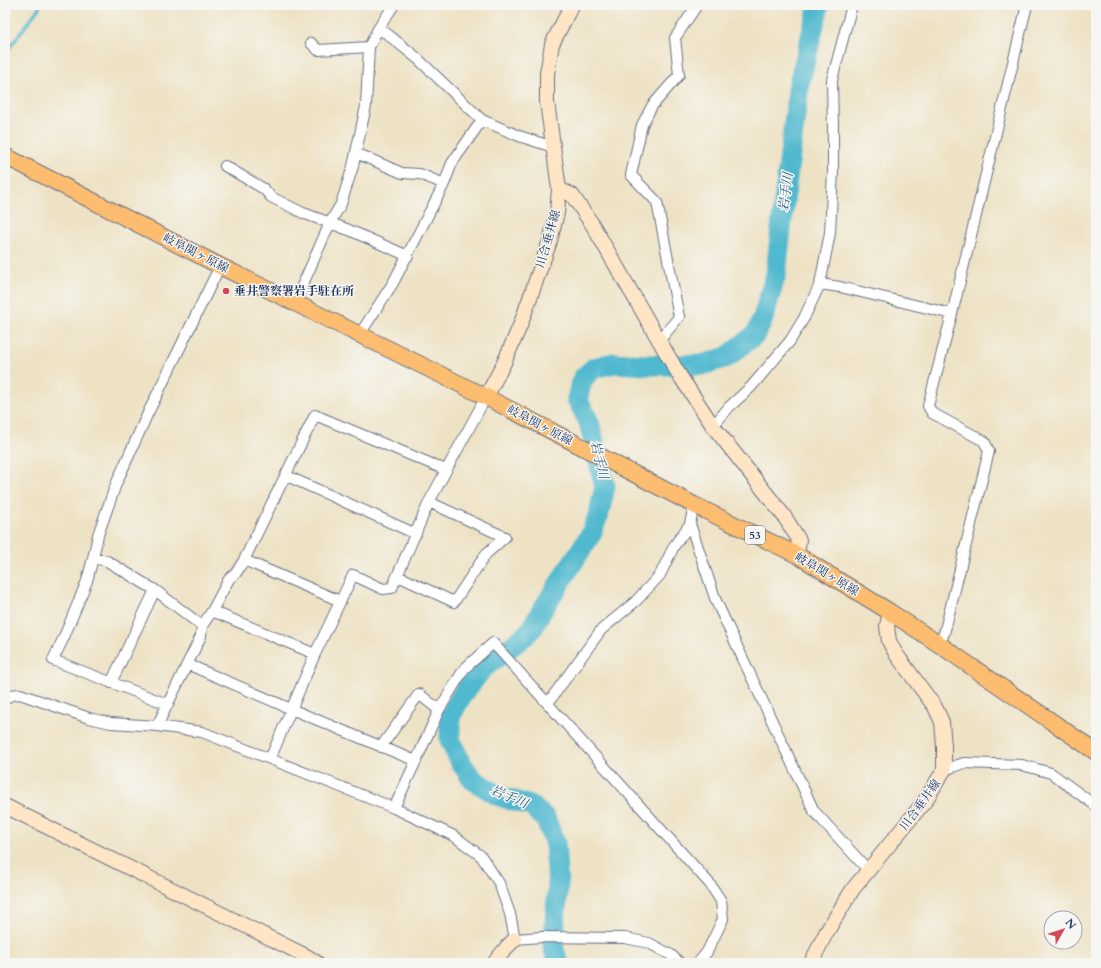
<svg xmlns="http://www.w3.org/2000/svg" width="1101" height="968" font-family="Cardo,'Noto Serif JP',serif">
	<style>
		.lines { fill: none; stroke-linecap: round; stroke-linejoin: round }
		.stream { stroke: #51b9cf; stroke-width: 3.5 }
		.river { stroke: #51b9cf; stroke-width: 21 }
		.street-casing { stroke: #656e82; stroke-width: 12 }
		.secondary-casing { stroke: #656e82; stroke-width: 16 }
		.primary-casing { stroke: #656e82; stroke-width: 18 }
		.street { stroke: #fff; stroke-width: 10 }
		.secondary { stroke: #fee5c5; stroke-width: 14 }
		.primary { stroke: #fcbd6f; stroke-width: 16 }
		.poi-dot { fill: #d1495b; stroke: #f6f6f2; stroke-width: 1.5 }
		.labels { text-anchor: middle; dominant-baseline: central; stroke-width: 3; stroke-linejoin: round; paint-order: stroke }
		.shield { fill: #f6f6f2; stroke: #5d6b8a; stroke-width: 1 }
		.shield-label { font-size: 11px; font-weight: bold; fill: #1b2f5e }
		.street-label { font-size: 12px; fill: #1b2f5e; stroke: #f6f6f2 }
		.poi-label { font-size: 12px; font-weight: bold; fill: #1b2f5e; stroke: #f6f6f2; text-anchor: start }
		.water-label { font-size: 13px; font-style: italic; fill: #2b5880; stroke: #f6f6f2 }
	</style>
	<rect width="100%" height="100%" fill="#f6f6f2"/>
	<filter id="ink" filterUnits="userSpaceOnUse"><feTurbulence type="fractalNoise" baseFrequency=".025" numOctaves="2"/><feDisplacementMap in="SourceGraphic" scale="8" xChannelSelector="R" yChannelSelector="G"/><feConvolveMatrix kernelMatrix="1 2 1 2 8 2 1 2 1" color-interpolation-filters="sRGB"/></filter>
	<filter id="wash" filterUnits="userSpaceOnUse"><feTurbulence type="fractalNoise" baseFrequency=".012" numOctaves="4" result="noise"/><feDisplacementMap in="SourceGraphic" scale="16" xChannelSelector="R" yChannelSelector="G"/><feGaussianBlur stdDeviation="0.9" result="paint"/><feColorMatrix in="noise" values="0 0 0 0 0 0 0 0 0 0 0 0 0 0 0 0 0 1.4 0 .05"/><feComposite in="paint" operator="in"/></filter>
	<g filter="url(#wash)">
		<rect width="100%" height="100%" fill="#eee2c4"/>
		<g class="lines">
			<path class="stream" d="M5,54L41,5"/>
			<path class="river" d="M558,963L553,946L558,885L555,843L545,818L531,806L499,796L472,779L460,761L450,740V717L462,695L482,669L526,635L534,626L536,620L591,534L599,513L605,487L589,422L577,399L583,378L594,368L614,363L646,365H702L727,357L756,334L763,318L776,274L783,210L799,84L819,5"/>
		</g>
	</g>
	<g filter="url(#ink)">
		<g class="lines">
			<defs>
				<path id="street" d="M378,29L386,33L417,58L482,120L519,136L553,147
					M311,43L318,50L369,47
					M356,153L402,173L420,174L444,184
					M225,166L264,189L271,197L303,213L349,230L408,256
					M820,284L840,287L952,314
					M295,302L330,223L341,204L353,166L366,106L369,47L378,29L394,5
					M360,334L393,283L444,184L452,163L482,120
					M659,341L679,317L657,202L631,175L642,125L652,106L679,75L675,38L697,5
					M713,426L729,407L751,387L790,341L804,318L820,284L830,233L833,171V127L832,80L852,5
					M287,476L416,534
					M694,505L690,524L716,601L814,811L868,870
					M93,558L107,561L155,590L202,626
					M398,576L454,602L486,554L505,537L429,502
					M340,601L244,560L315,415L446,470
					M212,611L229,579L236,573L244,560
					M940,645L945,630L989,451L984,441L932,413L928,406L952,314L1027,5
					M187,664L291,709L416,761L394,808
					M111,683L155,590
					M5,699L11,695L20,694L89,718L111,723L157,726L202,732L394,808L454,836L481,856L499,883L510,914L515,939L542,937L625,938L649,943L671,955L680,963
					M548,703L601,630L636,601L660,575L674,546L690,524
					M167,704L53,660L64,637L87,581L93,558L98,535L116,484L148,413L220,266
					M157,726L201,636L202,626L212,611L315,654
					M381,747L419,694L439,710
					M270,759L315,654L353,575L383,589L392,588L429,502L486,397
					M416,761L439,710L464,669L493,643L710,884L721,901L723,919L707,952L698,963
					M944,770L964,763L1022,765L1051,773L1096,806"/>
				<path id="secondary" d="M559,189L572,195L592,224L678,373L713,426L784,516L799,540L797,555
					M486,397L503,365L520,326L550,241L557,213L559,189L547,102V74L552,44L572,5
					M5,806L308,957L317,963
					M494,963L507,947L515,939
					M811,963L826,933L853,889L925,801L944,770V747L942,722L935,707L896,654L889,641L887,626L890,612"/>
				<path id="primary" d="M5,156L220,266L486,397L694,505L797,555L890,612L940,645L1096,752"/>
			</defs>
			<use href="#street" class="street-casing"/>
			<use href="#secondary" class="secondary-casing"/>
			<use href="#primary" class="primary-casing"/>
			<use href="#street" class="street"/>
			<use href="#secondary" class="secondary"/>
			<use href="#primary" class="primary"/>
		</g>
	</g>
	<circle class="poi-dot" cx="226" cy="291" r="4"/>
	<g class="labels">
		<rect class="shield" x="745" y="526" width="20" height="18" rx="3"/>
		<g class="shield-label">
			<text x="755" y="535">53</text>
		</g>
		<g class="street-label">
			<text transform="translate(548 239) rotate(-74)">川合垂井線</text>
			<text transform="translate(196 253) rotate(27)">岐阜関ヶ原線</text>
			<text transform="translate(540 425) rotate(28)">岐阜関ヶ原線</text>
			<text transform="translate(827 574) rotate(31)">岐阜関ヶ原線</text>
			<text transform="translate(920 805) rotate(-54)">川合垂井線</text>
		</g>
		<g class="poi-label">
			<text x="234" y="291">垂井警察署岩手駐在所</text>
		</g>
		<g class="water-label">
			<text transform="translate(786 192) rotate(-83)">岩手川</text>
			<text transform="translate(599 460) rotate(76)">岩手川</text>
			<text transform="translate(509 797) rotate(23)">岩手川</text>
		</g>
	</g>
	<rect width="1101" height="968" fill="none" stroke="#f6f6f2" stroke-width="20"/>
	<g transform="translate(1063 930) rotate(51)"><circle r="19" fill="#f6f6f2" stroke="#9ea6b7"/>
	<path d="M0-3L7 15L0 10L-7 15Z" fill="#d1495b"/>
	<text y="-6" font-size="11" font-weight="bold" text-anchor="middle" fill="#1b2f5e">N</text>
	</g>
</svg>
